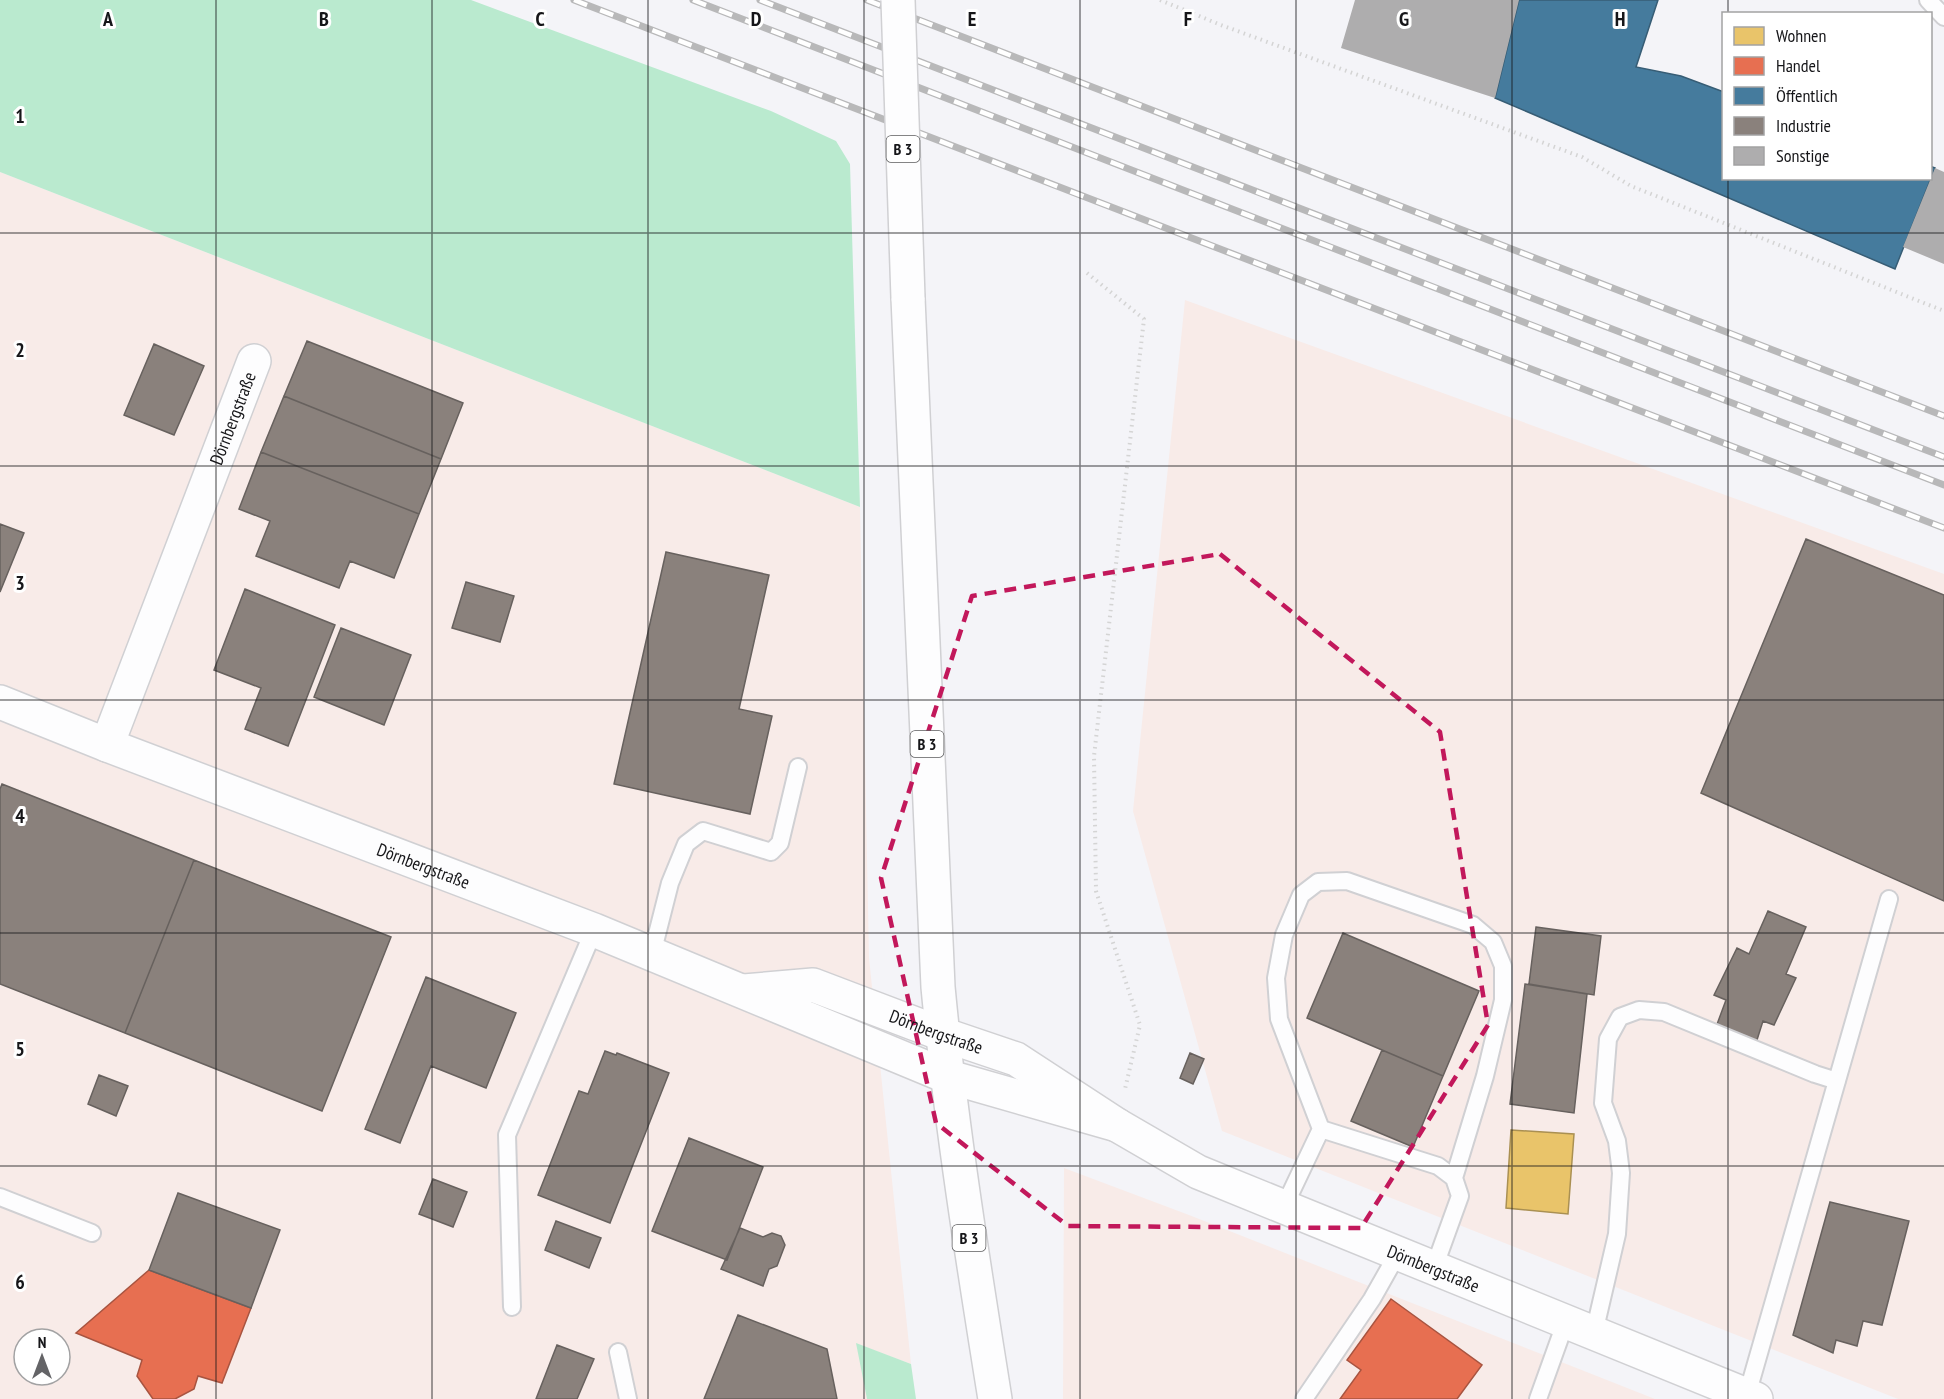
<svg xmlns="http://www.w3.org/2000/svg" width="1944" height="1399" font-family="'PT Sans Narrow',sans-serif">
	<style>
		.industrial { fill: #f8ebe8; fill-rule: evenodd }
		.green { fill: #baeacf }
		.homes { fill: #e9c46a; stroke: #aa9052; stroke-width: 1.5 }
		.shops { fill: #e76f51; stroke: #a85440; stroke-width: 1.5 }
		.public { fill: #457b9d; stroke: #375d75; stroke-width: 1.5 }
		.industry { fill: #8a817c; stroke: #67615e; stroke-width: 1.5 }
		.building { fill: #aeadae }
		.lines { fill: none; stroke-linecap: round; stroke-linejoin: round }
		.lane-casing { stroke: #d0d0d3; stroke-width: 20 }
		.street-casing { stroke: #d0d0d3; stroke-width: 36 }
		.primary-casing { stroke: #d0d0d3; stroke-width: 36 }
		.path { stroke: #d4d4d4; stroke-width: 4; stroke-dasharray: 1.5 4.5; stroke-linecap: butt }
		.lane { stroke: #fdfdfe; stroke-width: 16 }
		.street { stroke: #fdfdfe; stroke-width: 33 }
		.primary { stroke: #fdfdfe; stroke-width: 33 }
		.rail-casing { stroke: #b8b8b9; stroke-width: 7 }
		.rail { stroke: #fff; stroke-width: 4.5; stroke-dasharray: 14; stroke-linecap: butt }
		.primary-bridge-casing { stroke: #d0d0d3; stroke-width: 36; stroke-linecap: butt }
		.primary-bridge { stroke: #fdfdfe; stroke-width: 33 }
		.marked { fill: none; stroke: #c2185b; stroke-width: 4.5; stroke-dasharray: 12 8; stroke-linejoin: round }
		.grid { fill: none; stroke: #161619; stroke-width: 1.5; stroke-opacity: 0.55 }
		.labels { text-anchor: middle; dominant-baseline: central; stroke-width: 6; stroke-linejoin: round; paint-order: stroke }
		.shield { fill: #fff; stroke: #5c5c5e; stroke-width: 1.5 }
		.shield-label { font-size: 16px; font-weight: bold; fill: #161619 }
		.street-label { font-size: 18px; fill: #161619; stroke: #fff }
		.grid-label { font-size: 20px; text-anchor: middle; font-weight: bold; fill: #161619; stroke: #fff; stroke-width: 6; stroke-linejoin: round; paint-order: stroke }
	</style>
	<rect width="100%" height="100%" fill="#f4f4f8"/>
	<path class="industrial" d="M0,172L860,507L869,958L911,1364L857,1344L867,1399H0ZM24,1339H60V1375H24Z
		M1185,300L1944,574V1399H1898L1222,1131L1133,811Z
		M1064,1168L1189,1215L1655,1399H1063Z"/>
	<path class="green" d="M0,0H471L771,111L836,141L850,164L860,507L0,172Z
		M856,1343L911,1364L916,1399H867Z"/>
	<path class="homes" d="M1511,1130L1574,1134L1568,1214L1506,1208Z"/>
	<path class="shops" d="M149,1270L251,1308L222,1383L198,1376L194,1389L175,1399H153L137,1376L142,1360L76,1333Z
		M1391,1299L1482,1365L1457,1399H1340L1361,1370L1347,1360Z"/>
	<path class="public" d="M1519,0H1658L1636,67L1681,76L1724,92V178H1930V166L1935,168L1895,269L1495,98Z"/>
	<path class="industry" d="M307,341L463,403L441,459L284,396Z
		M154,344L204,366L174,435L124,415Z
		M284,396L441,459L419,514L261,452Z
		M261,452L419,514L394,578L350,561L339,588L256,556L270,521L239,509Z
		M0,524L24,533L0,592Z
		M1806,539L1944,595V901L1701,793Z
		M666,552L769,575L739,709L772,716L750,814L614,784Z
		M466,582L514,596L500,642L452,628Z
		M245,589L335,625L288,746L245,729L261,688L214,670Z
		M341,628L411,655L384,725L314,697Z
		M2,784L194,860L125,1033L0,984V789Z
		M194,860L391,937L322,1111L125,1033Z
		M1768,911L1806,927L1786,974L1796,978L1774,1025L1763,1021L1756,1043L1716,1027L1726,1000L1714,995L1737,948L1749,954Z
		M1536,927L1601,936L1594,995L1529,984Z
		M1343,933L1479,991L1443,1076L1307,1018Z
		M426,977L516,1013L486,1088L431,1066L400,1143L365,1129Z
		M1525,984L1587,994L1574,1113L1510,1104Z
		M1382,1050L1443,1076L1413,1147L1351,1121Z
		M605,1051L616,1055L617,1053L669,1073L610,1223L538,1195L579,1091L588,1094Z
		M1190,1053L1204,1059L1193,1084L1180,1078Z
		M99,1075L128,1086L116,1116L88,1104Z
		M689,1138L763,1167L727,1260L652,1231Z
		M433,1179L467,1192L453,1227L419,1214Z
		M178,1193L280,1230L251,1308L149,1270Z
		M1830,1202L1909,1221L1882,1325L1863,1321L1857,1346L1836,1340L1833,1353L1793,1335Z
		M556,1221L601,1238L589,1268L545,1250Z
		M740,1228L763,1237L772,1233L781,1236L785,1245L777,1266L769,1269L763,1286L721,1269Z
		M738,1315L827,1349L837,1399H704Z
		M557,1345L594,1359L577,1399H536Z"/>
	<path class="building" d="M1355,0H1519L1495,98L1341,48Z
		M1935,168L1944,172V264L1903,247Z"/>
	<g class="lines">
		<defs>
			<path id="lane" d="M1928,0L1944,17
				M652,954L670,883L686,844L703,831L771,852L780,843L798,767
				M1321,1129L1279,1019L1276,978L1284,935L1301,895L1318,882L1347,881L1473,925L1493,942L1503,966V1000L1485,1076L1454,1178
				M0,1197L92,1233
				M1284,1207L1321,1129L1438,1166L1454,1178L1460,1196L1434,1268
				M512,1307L507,1135L594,930
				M1594,1333L1617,1234L1621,1173L1617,1141L1603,1103L1608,1039L1620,1017L1639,1010L1664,1012L1815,1074L1837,1081
				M618,1352L628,1399
				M1747,1395L1889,899
				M1304,1399L1372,1299L1398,1253
				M1538,1399L1566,1321"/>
			<g id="street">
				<path id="s1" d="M0,702L107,745L594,930L946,1076L1117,1125"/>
				<path id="s2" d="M107,745L254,361"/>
				<path id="s3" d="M744,991L813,985L942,1034L1016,1059L1117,1125L1198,1172L1756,1399"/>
			</g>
			<path id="primary" d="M908,298L938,987C951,1125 973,1262 995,1399"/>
		</defs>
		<use href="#lane" class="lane-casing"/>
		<use href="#street" class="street-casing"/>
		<use href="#primary" class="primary-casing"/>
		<path class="path" d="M1160,0L1221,25L1582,157L1631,186L1944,311
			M1087,273L1144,319L1094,756L1096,891L1140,1025L1125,1089"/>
		<use href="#lane" class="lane"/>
		<use href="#street" class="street"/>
		<use href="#primary" class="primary"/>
		<defs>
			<path id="rail" d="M574,0L1944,528
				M693,0L1944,485
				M760,0L1944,457
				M867,0L1944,416"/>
		</defs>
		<use href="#rail" class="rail-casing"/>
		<use href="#rail" class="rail"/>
		<defs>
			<path id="primary-bridge" d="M898,0L908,298"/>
		</defs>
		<use href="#primary-bridge" class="primary-bridge-casing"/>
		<use href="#primary-bridge" class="primary-bridge"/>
	</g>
	<path class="marked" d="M1220,554L1440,732L1488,1025L1361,1228L1068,1226L936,1123L881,878L972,596Z"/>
	<path class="grid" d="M216,0V1399M432,0V1399M648,0V1399M864,0V1399M1080,0V1399M1296,0V1399M1512,0V1399M1728,0V14M1728,178V1399M0,233H1944M0,466H1944M0,700H1944M0,933H1944M0,1166H1944"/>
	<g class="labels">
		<g class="shield">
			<rect x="886.5" y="136" width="33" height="26" rx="4.5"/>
			<rect x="910.5" y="731" width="33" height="26" rx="4.5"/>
			<rect x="952.5" y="1225" width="33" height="26" rx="4.5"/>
		</g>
		<g class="shield-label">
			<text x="903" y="149">B 3</text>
			<text x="927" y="744">B 3</text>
			<text x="969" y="1238">B 3</text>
		</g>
		<g class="street-label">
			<text stroke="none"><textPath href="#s2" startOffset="350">Dörnbergstraße</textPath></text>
			<text stroke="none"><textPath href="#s1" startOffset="454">Dörnbergstraße</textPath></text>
			<text stroke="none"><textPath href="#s3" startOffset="201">Dörnbergstraße</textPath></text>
			<text stroke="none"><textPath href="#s3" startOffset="754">Dörnbergstraße</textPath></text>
		</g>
	</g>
	<g class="grid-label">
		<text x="108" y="26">A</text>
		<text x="324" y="26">B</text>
		<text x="540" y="26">C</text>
		<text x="756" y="26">D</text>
		<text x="972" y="26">E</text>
		<text x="1188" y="26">F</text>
		<text x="1404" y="26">G</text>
		<text x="1620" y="26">H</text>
		<text x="20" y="123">1</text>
		<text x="20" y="357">2</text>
		<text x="20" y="590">3</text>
		<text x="20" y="823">4</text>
		<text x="20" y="1056">5</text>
		<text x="20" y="1289">6</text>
	</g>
	<rect x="1722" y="12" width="210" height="168" fill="#ffffff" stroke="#a2a2a3" stroke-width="1.5"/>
	<rect x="1734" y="27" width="30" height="18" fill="#e9c46a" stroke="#a2a2a3" stroke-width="1.5"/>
	<text x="1776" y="42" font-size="18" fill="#161619">Wohnen</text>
	<rect x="1734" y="57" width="30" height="18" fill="#e76f51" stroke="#a2a2a3" stroke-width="1.5"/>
	<text x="1776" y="72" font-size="18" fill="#161619">Handel</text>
	<rect x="1734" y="87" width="30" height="18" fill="#457b9d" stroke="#a2a2a3" stroke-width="1.5"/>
	<text x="1776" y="102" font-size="18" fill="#161619">Öffentlich</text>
	<rect x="1734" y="117" width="30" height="18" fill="#8a817c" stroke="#a2a2a3" stroke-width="1.5"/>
	<text x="1776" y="132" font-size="18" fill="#161619">Industrie</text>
	<rect x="1734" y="147" width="30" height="18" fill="#aeadae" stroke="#a2a2a3" stroke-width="1.5"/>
	<text x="1776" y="162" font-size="18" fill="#161619">Sonstige</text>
	<g transform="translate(42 1357)"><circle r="28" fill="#ffffff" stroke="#a2a2a3" stroke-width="1.5"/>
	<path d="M0-4.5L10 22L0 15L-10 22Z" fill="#646467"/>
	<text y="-9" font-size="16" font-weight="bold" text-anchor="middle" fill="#161619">N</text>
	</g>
</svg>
